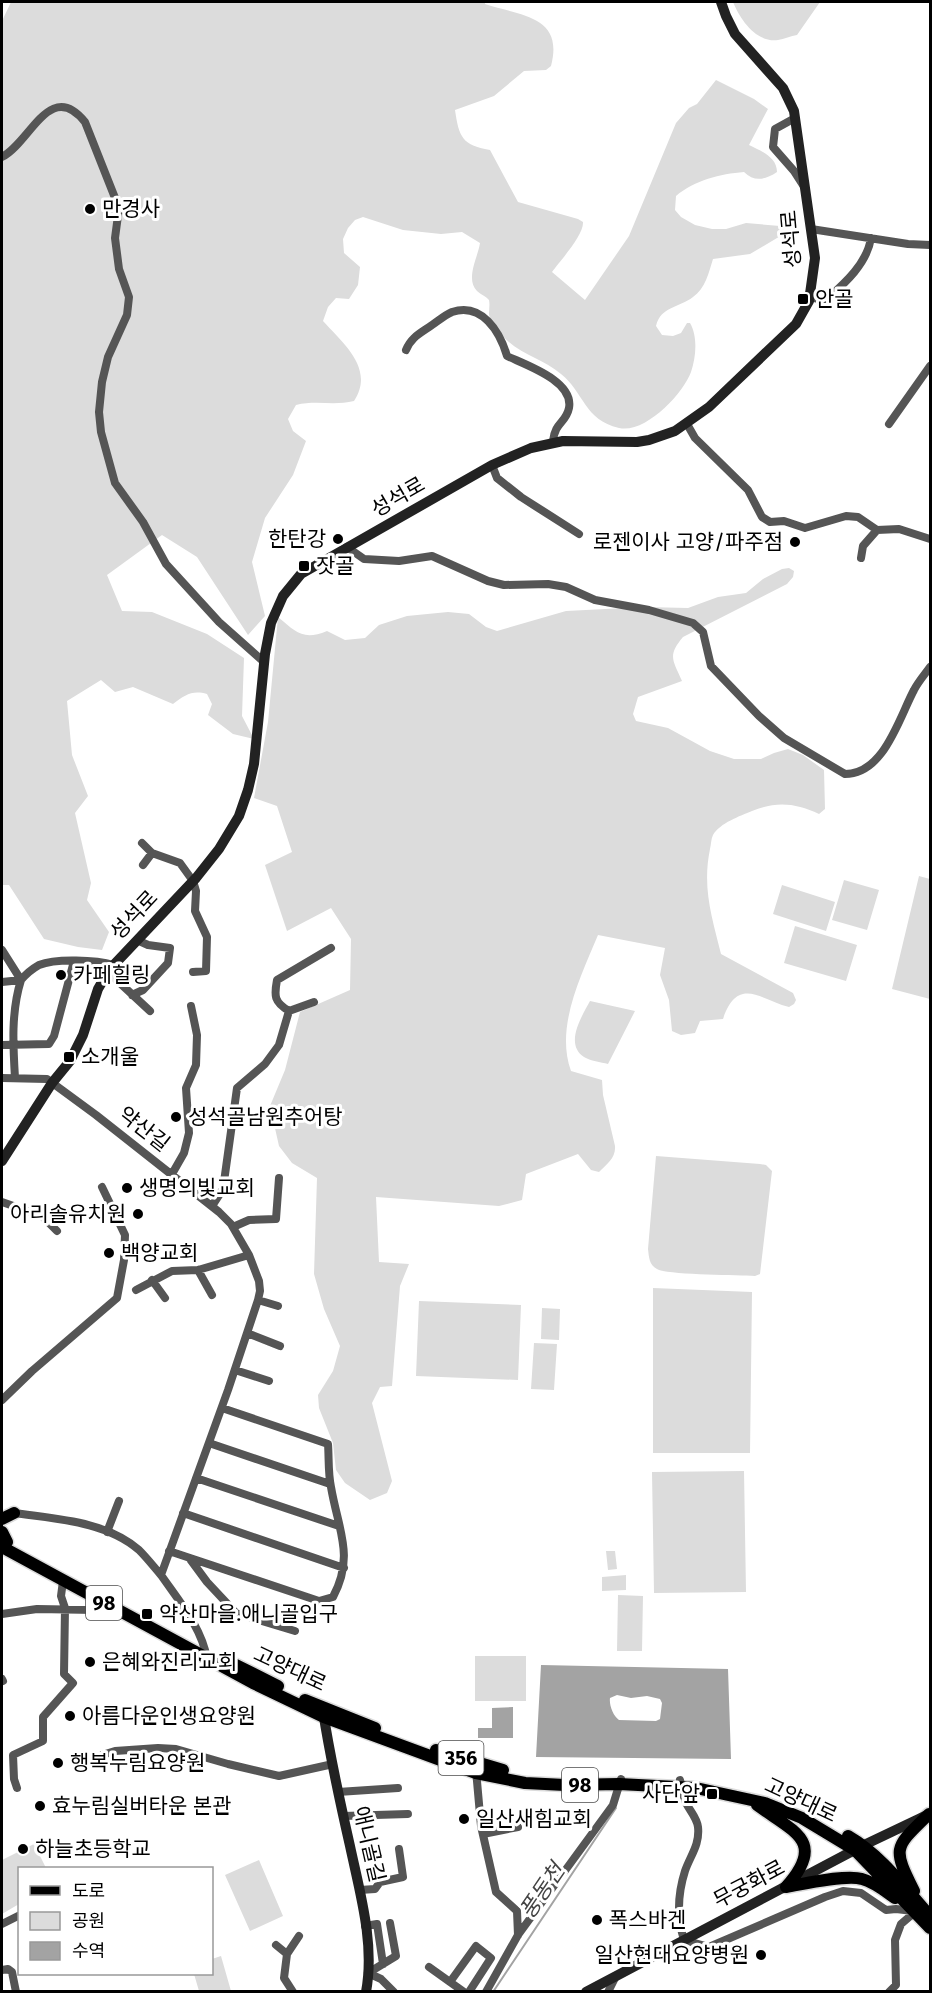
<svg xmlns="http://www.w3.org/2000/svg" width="932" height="1993" font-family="'Fira Sans','Noto Sans KR',sans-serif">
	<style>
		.green { fill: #dcdcdc }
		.water { fill: #a3a3a3; fill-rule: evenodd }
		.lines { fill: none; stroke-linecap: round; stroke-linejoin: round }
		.stream { stroke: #a3a3a3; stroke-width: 2 }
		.primary-casing { stroke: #dbdbdb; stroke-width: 15 }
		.street { stroke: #555; stroke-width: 8 }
		.secondary { stroke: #222; stroke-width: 10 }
		.primary { stroke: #000; stroke-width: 12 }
		.poi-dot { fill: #000; stroke: #fff; stroke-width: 2 }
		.labels { text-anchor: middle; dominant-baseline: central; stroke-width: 6; stroke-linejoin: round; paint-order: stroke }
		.shield { fill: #fff; stroke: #4c4c4c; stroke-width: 1.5 }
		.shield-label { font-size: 20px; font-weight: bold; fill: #000 }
		.poi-label { font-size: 21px; fill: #000; stroke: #fff; text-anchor: start }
		.street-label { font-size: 21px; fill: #000; stroke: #fff }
		.water-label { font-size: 22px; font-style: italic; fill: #444; stroke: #fff }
	</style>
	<rect width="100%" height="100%" fill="#fff"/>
	<path class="green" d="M11,2H485V4C522,16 564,16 551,66L546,70L524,71L494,96L455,110C459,137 462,145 490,150L518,202L578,219L583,222C584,235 560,261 552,272L585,300L629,236L676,123L689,108L697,104L716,80L754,99L768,109L749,145C761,151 777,157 777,172C765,180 754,182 744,172C720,174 695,180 676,196L675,210L681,217L695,225L712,229H726L746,223L780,226L784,230L782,235L750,254L713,259C709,272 705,289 693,297C679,308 661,306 656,326L662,335L673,336L681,333L687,323H690C698,337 696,357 691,372C683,394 645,434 619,428C584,420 584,392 561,374C542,358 517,354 500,333C496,328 489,320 489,314C489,309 490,305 489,300C486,296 481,295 477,291C465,279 478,257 480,243L462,232L441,234L403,230L363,217L355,220L348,228L343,239L344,253L360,267L358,285L349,299L336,298L328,307L323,321C344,344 375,369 354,401C334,406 316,400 296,405L288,419L293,431L306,441L293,475L265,518L252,562L265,616L248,635L197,557L162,535L107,575L122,611L152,612L207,634L244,658L242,716L254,739L233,734L208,715L212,704L207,694C192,690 185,695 173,704L133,687L115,692L101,680L67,701L72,755L88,796L75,813L91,883L87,900L109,932L102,950L78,947L44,939L9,885H2V21Z
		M733,2H820L797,35C791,36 784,39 778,40C756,43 740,19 733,2Z
		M789,568L794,571L793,577L787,584L683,637C667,656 673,660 682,681L638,697L633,714L636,721L668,728L710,751L734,759H761L774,753L788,749L803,755L824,770L825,809L819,814C796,803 776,801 752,811C740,816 720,823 713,835C711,839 711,845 710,849C702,888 712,917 721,954L793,993L796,1000L794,1004L789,1007C761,1000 738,975 723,1019L700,1021L695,1033L681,1035L672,1031L669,1000L660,975L665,948L598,935C581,976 555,1027 571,1071L602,1080L603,1095L615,1146C616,1158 607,1164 599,1172L591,1170L578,1154L526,1174L522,1200L499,1206L376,1197L379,1262L409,1264L400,1286L392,1386L380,1387L372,1403L392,1481L387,1493L370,1500L345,1483L336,1470L333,1443L319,1408L318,1395L333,1371L340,1346L324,1309L314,1274L317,1178L292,1163L279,1146L270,1106L285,1070L300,1012L350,990L351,939L331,908L287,931L265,865L292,852L277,806L254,798L268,722L278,617C296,632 303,641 327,631L345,640L365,638L379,625L407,616L448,612L469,614L486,627L497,631L566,611L645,607L688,608L718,597L746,593L763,579L782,569Z
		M919,876L930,879V999L892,989Z
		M844,880L879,890L867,930L832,920Z
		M782,885L835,902L826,931L773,914Z
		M795,926L857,945L846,981L784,963Z
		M590,1001L635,1011L608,1064C601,1062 590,1061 584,1057C564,1044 582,1016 590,1001Z
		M656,1156L760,1164L766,1165L772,1171L760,1274L755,1276C738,1275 667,1275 657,1269C649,1265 649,1257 648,1249Z
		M653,1288L752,1292L750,1453H653Z
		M419,1301L521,1305L518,1380L416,1376Z
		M542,1308L560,1309L559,1340L541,1339Z
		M534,1343L557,1344L554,1390L531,1389Z
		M744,1471L746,1592L654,1593L652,1472Z
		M606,1551H615L617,1569L608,1570Z
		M626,1575V1590L602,1591V1577Z
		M618,1595L643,1596L642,1651H617Z
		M475,1656H526V1701H475Z
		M34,1844L46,1868H20L19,1904L2,1914V1860Z
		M259,1860L283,1916L250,1931L225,1875Z
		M221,1956L231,1991H199L194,1974H212V1959Z"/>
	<path class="water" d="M541,1665L728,1669L731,1759L536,1757ZM617,1695L631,1698L647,1696L660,1699L662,1703L660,1719L656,1721L619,1720C613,1716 609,1705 610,1698Z
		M513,1707V1738H478V1728H492V1708Z"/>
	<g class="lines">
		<path class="stream" d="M493,1992L616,1808"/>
		<defs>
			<path id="primary" d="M2,1519L14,1513
				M2,1532L7,1542
				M2,1547L253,1683L324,1717L476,1773L525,1783L565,1785L619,1784L696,1788L765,1803L802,1818L855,1850L930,1928
				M232,1663L278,1686
				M305,1700L375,1728
				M436,1750L503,1770
				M757,1805C794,1832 827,1841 786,1887
				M848,1836C881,1855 905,1888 930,1916
				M786,1887C804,1884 846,1874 862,1879C874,1882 885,1891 895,1898
				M914,1891C892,1847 894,1848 929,1814"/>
		</defs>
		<use href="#primary" class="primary-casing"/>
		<path class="street" d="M795,118L775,129L773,147L794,171L803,185
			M2,157C30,143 50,78 85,122L119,208L115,238L119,269L129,297L127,315L108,357L102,382L99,412L101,432L115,483L143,522L166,564L219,622L264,662
			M811,229L908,244L930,245
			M810,297L825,301C844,284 867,264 871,238
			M406,350C411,337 421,333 432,325C438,321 445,315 452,312C482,302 500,332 507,356C526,365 574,381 569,408C566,423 555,422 553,441
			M687,424L695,438L748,490L762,517L770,522L784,521L805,528L846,516L858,517L877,530L899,529L930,539
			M889,424L930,366
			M492,465L497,478L521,497L579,534
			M347,547L364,559L399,561L432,556L488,581L504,585L548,584L566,587L595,600L649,610L693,623L703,632L711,666L759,716L784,738L845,774C884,774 899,718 914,690C918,682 925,674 930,667
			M861,558L863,546L877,530
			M142,843L152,853L180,863L193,881L196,891L195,911L207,937L206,971L193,972
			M143,865L152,853
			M2,950L21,980C11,1012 13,1045 15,1078
			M108,972L150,1011
			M2,982L21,980C26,974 32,969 39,965C56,958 96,960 114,965
			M132,995L143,990L168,963L170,948L148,945L137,940
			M314,1002L289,1011C274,1002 274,996 277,980L331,948
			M2,1045L49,1044L54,1036L74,961
			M2,1078L47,1079L96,1115L219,1212L231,1224L249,1255L259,1281L260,1291L258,1300L228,1390L161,1575C154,1567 147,1558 139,1550C106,1521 55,1519 14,1513
			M172,1174L184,1153L189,1133L186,1088L196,1065L197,1035L191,1006
			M2,1202L42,1216L57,1231
			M212,1206L223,1189L237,1088L265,1064L279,1045L289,1011
			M233,1227L249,1220L276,1219L279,1178
			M198,1270L212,1295
			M152,1280L165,1298
			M136,1290L172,1271L198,1270L249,1255
			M258,1300L278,1306
			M247,1333L280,1346
			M235,1370L269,1381
			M2,1400L32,1371L117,1298L124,1260L125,1235L102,1187
			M209,1443L330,1484
			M196,1478L339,1526
			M183,1513L344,1568
			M107,1532L119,1501
			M169,1551L319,1601L333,1597C355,1556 338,1529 331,1487C328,1473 329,1458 328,1444L222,1408
			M190,1559L207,1582L236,1613L295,1631
			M161,1575C179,1601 202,1628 207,1659
			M2,1614L37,1609L95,1610L103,1602
			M2,1679L3,1681
			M96,1761L102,1755L115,1751L158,1748L176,1749L228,1764L279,1776L333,1764
			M476,1770L481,1826L496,1892L517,1911L518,1935
			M680,1780C682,1787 683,1796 686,1803C690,1811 697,1818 698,1827C700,1845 690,1856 685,1871C678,1893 677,1918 684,1940L709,1947L825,1897L843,1891L861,1893L886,1910L896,1909L913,1911
			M17,1788L14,1779L13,1755L43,1741V1717L73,1683L64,1674L65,1608L61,1596L63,1581
			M338,1792L398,1788
			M343,1816L408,1814
			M483,1834L518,1827
			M360,1890L375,1889L380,1882L403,1877L399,1849
			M2,1924L20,1915
			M365,1926L377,1924L383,1964
			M276,1945L287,1954L284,1978L293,1992
			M287,1954L299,1936
			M429,1967L464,1992
			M2,1970L8,1969L12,1972L16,1992
			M368,1973L396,1956L390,1923
			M368,1973L381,1979L394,1992
			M450,1982L476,1946L491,1958L469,1992
			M486,1992L518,1935L613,1805L621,1779
			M608,1992L616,1976
			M889,1992L896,1985L895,1940L901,1924L915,1912"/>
		<path class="secondary" d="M2,1161L52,1083L70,1061L83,1035L98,989L109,970L196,878L219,849L239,816L248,790L254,764L265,654L271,623L283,596L301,574L492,465L531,448L563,441L637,442L649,440L675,431L709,407L796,324L809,301L815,258L794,111L783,88L735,34L726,16L721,2
			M323,1711C330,1757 340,1802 350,1846C360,1893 375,1944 366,1992
			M586,1992L864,1845L925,1816"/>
		<use href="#primary" class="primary"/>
	</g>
	<g class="poi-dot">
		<circle cx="90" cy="209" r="6"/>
		<rect x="797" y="293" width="12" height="12" rx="3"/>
		<circle cx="338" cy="539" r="6"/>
		<circle cx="795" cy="542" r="6"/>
		<rect x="298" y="560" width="12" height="12" rx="3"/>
		<circle cx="61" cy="975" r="6"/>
		<rect x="63" y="1051" width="12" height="12" rx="3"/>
		<circle cx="176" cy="1117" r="6"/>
		<circle cx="127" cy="1188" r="6"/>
		<circle cx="138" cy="1214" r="6"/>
		<circle cx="109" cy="1253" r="6"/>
		<rect x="141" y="1608" width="12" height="12" rx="3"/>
		<circle cx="90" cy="1662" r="6"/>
		<circle cx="70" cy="1716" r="6"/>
		<circle cx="58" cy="1763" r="6"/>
		<rect x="706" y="1788" width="12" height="12" rx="3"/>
		<circle cx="40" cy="1806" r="6"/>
		<circle cx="464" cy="1819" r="6"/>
		<circle cx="23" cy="1849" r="6"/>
		<circle cx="597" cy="1920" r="6"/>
		<circle cx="761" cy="1955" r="6"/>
	</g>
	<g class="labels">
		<g class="shield">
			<rect x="86" y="1586" width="36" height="34" rx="4.5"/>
			<rect x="438.5" y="1741" width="45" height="34" rx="4.5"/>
			<rect x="562" y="1768" width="36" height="34" rx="4.5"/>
		</g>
		<g class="shield-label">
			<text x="104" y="1603">98</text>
			<text x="461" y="1758">356</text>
			<text x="580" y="1785">98</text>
		</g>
		<g class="poi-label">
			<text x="102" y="209">만경사</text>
			<text x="815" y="299">안골</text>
			<text x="326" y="539" text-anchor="end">한탄강</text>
			<text x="783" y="542" text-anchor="end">로젠이사 고양/파주점</text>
			<text x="316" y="566">잣골</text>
			<text x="73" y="975">카페힐링</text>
			<text x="81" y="1057">소개울</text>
			<text x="188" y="1117">성석골남원추어탕</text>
			<text x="139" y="1188">생명의빛교회</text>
			<text x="126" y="1214" text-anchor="end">아리솔유치원</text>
			<text x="121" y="1253">백양교회</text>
			<text x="159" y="1614">약산마을.애니골입구</text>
			<text x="102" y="1662">은혜와진리교회</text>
			<text x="82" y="1716">아름다운인생요양원</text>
			<text x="70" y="1763">행복누림요양원</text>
			<text x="700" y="1794" text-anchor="end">사단앞</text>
			<text x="52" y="1806">효누림실버타운 본관</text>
			<text x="476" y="1819">일산새힘교회</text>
			<text x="35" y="1849">하늘초등학교</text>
			<text x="609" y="1920">폭스바겐</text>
			<text x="749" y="1955" text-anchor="end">일산현대요양병원</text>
		</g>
		<g class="street-label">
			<text transform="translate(791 239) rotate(-95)">성석로</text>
			<text transform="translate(398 497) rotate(-30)">성석로</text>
			<text transform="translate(134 915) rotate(-47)">성석로</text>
			<text transform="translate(144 1129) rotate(38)">약산길</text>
			<text transform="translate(290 1669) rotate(25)">고양대로</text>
			<text transform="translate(801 1800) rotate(25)">고양대로</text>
			<text transform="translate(369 1844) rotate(77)">애니골길</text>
			<text transform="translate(749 1884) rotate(-28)">무궁화로</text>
		</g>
		<g class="water-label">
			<text transform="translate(542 1891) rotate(-56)">풍동천</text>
		</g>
	</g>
	<rect width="932" height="1993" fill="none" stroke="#000000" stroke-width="6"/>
	<rect x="18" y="1867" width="195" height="108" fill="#ffffff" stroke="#999999" stroke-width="1.5"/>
	<rect x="30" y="1886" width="30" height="9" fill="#000000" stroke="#999999" stroke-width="1.5"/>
	<text x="72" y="1897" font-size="18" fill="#000000">도로</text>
	<rect x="30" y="1912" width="30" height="18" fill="#dcdcdc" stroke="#999999" stroke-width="1.5"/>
	<text x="72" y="1927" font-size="18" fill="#000000">공원</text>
	<rect x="30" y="1942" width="30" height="18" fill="#a3a3a3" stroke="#999999" stroke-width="1.5"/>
	<text x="72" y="1957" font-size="18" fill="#000000">수역</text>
</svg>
